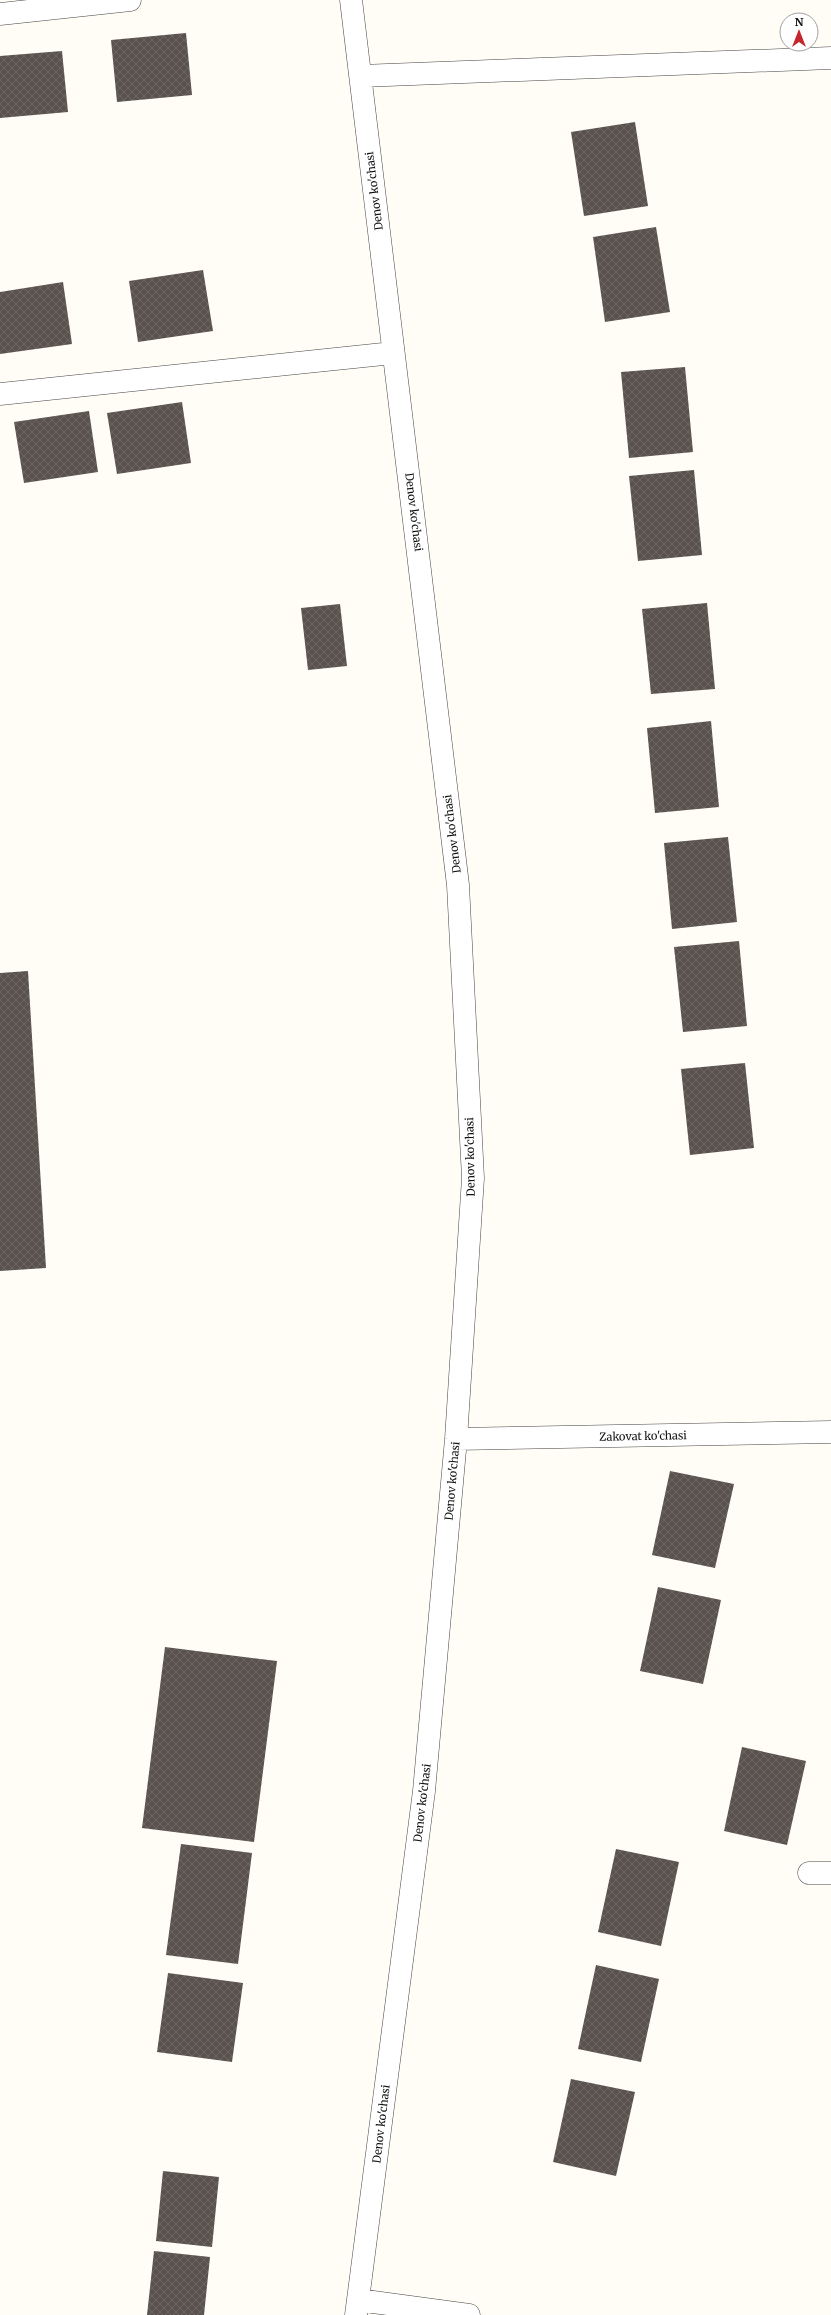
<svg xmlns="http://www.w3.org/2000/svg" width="831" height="2315" font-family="Merriweather,serif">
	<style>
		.building { fill: url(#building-cross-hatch) }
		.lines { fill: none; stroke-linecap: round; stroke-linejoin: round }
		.minor-casing { stroke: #444; stroke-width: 23 }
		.minor { stroke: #fff; stroke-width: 22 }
		.labels { text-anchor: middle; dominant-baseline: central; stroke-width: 4; stroke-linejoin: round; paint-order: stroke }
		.street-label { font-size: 11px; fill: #111; stroke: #fff }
	</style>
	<defs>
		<pattern id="building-cross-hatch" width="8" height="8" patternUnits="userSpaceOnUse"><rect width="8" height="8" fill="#5a524d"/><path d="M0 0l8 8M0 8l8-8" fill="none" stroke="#6d6662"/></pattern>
	</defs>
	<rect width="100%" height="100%" fill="#fffdf5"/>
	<path class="building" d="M186,33L192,95L117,102L111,40Z
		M62,51L68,112L0,118V56Z
		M635,122L648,206L584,216L571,132Z
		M656,227L670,312L605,322L593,237Z
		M203,270L213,331L138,342L129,281Z
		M63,282L72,344L0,354V292Z
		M685,367L693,452L629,458L621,372Z
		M182,402L191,463L117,474L107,413Z
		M89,411L98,472L24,483L14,422Z
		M694,470L702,555L638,561L629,476Z
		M707,603L715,689L651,694L642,609Z
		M340,604L347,666L308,670L301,608Z
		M711,721L719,807L655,813L647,728Z
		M728,837L737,922L672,929L664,843Z
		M739,941L747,1026L683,1032L674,947Z
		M28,971L46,1268L0,1271V973Z
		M745,1063L754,1148L690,1155L681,1069Z
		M670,1471L734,1484L715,1568L652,1555Z
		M658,1587L721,1600L703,1684L640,1671Z
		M165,1647L277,1661L254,1842L142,1828Z
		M742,1747L806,1761L787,1845L724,1831Z
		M181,1844L252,1853L238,1964L166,1955Z
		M616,1849L679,1862L661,1946L598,1932Z
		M596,1965L659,1979L641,2062L578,2049Z
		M168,1973L243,1983L232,2062L157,2052Z
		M571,2079L635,2092L616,2176L553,2162Z
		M163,2171L219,2177L212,2247L156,2241Z
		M154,2251L210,2257L204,2315H147Z"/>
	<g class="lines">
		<defs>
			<path id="minor" d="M351,0L458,885L473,1178L456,1439L424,1791L356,2315
				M0,14L130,0
				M361,76L831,58
				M0,394L393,353
				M456,1439L831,1432
				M809,1873H831
				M358,2300L469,2315"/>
		</defs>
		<use href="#minor" class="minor-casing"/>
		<use href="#minor" class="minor"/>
	</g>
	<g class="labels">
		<g class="street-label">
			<text transform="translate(374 191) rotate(-97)">Denov ko'chasi</text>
			<text transform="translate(414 512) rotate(83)">Denov ko'chasi</text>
			<text transform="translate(452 834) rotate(-97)">Denov ko'chasi</text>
			<text transform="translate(470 1157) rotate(-91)">Denov ko'chasi</text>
			<text transform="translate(643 1436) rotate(-1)">Zakovat ko'chasi</text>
			<text transform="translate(452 1481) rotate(-85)">Denov ko'chasi</text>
			<text transform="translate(422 1803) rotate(-83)">Denov ko'chasi</text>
			<text transform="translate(381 2124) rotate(-83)">Denov ko'chasi</text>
		</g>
	</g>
	<g transform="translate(799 32)"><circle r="19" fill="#ffffff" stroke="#a0a0a0"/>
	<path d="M0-3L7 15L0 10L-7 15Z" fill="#c4262e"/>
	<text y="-6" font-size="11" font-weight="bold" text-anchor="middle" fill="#111111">N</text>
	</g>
</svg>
